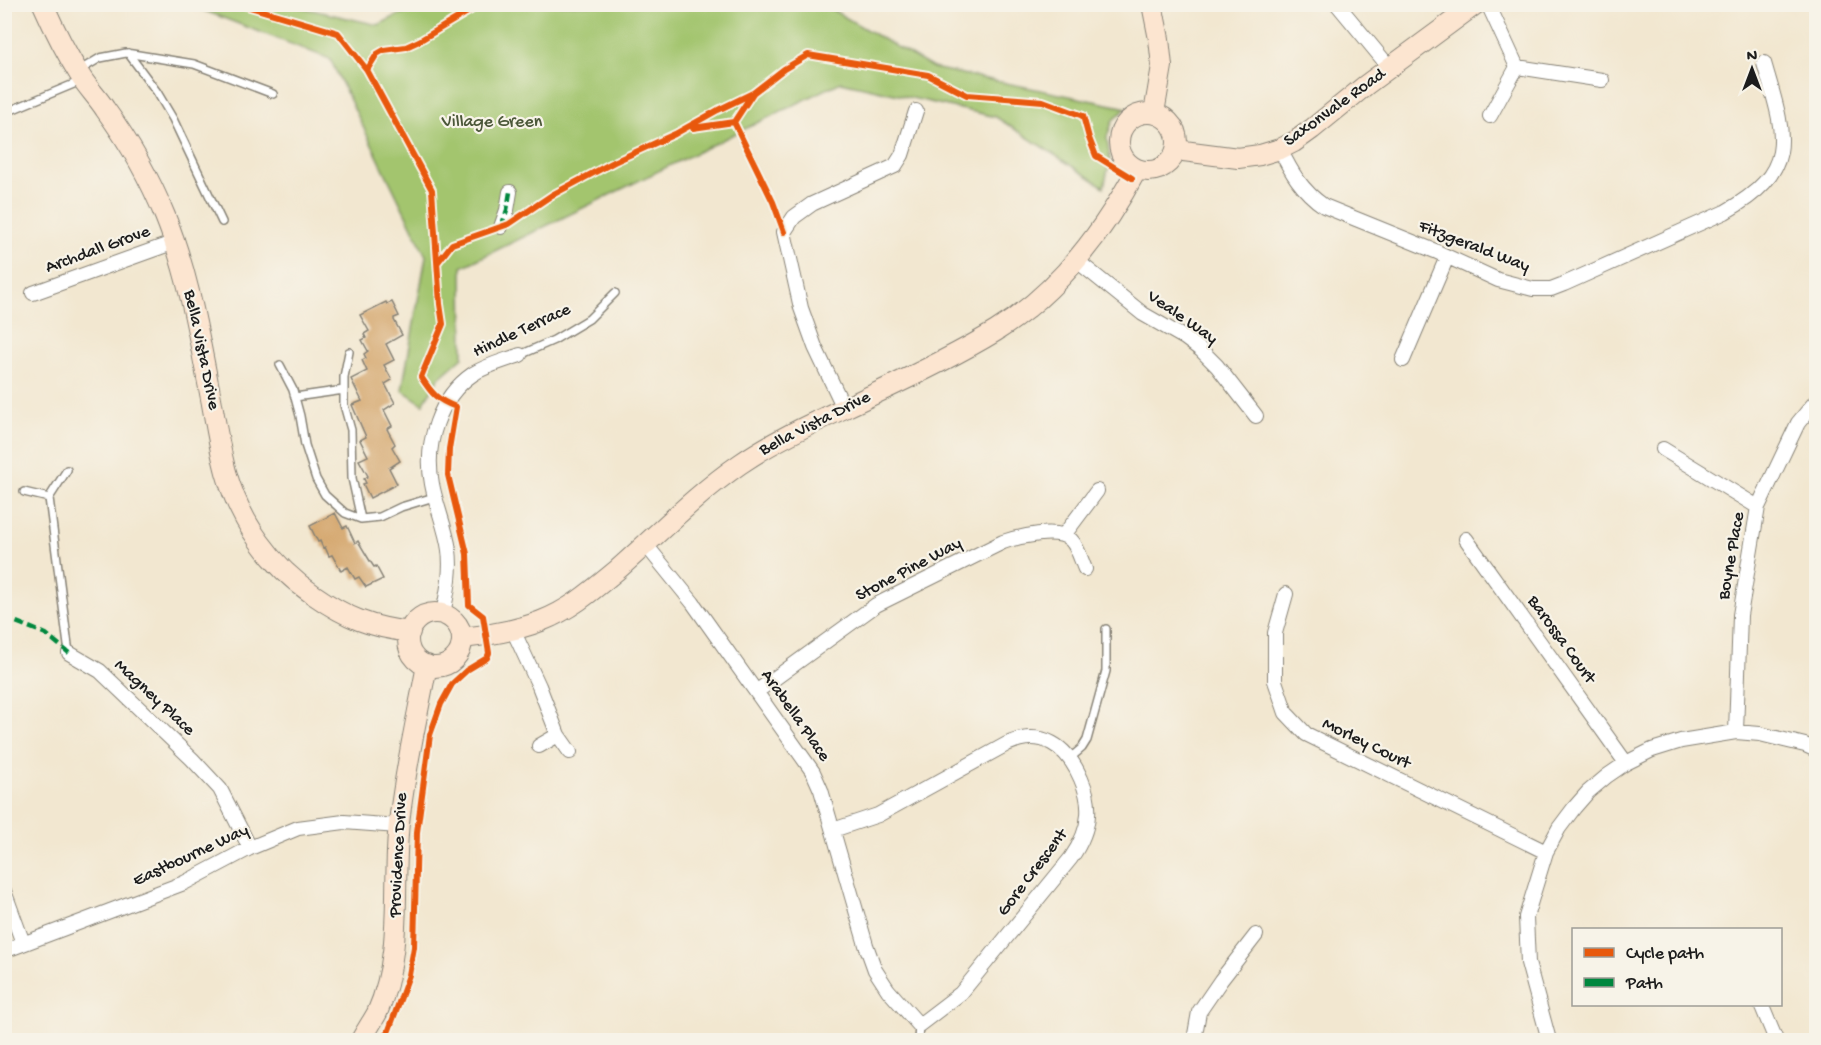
<svg xmlns="http://www.w3.org/2000/svg" width="1821" height="1045" font-family="'Gochi Hand',sans-serif">
	<style>
		.green { fill: #a3c56e; stroke: #607045; stroke-width: 1.5 }
		.building { fill: #d5a86f }
		.lines { fill: none; stroke-linecap: round; stroke-linejoin: round }
		.lane-casing { stroke: #878276; stroke-width: 10 }
		.street-casing { stroke: #878276; stroke-width: 16 }
		.secondary-casing { stroke: #878276; stroke-width: 22 }
		.lane { stroke: #fff; stroke-width: 7 }
		.street { stroke: #fff; stroke-width: 14 }
		.secondary { stroke: #fce5d0; stroke-width: 20 }
		.quiet { stroke: #00873e; stroke-width: 4.5; stroke-dasharray: 9 4.5; stroke-linecap: butt }
		.cycleway-casing { stroke: #f7f3e8; stroke-width: 10 }
		.cycleway { stroke: #e8590c; stroke-width: 6 }
		.labels { text-anchor: middle; dominant-baseline: central; stroke-width: 4.5; stroke-linejoin: round; paint-order: stroke }
		.street-label { font-size: 18px; fill: #1c1c1c; stroke: #f7f3e8 }
		.park-label { font-size: 18px; fill: #4b5739; stroke: #f7f3e8 }
	</style>
	<rect width="100%" height="100%" fill="#f7f3e8"/>
	<filter id="ink" filterUnits="userSpaceOnUse"><feTurbulence type="fractalNoise" baseFrequency=".0167" numOctaves="2"/><feDisplacementMap in="SourceGraphic" scale="12" xChannelSelector="R" yChannelSelector="G"/><feConvolveMatrix kernelMatrix="1 2 1 2 8 2 1 2 1" color-interpolation-filters="sRGB"/></filter>
	<filter id="wash" filterUnits="userSpaceOnUse"><feTurbulence type="fractalNoise" baseFrequency=".008" numOctaves="4" result="noise"/><feDisplacementMap in="SourceGraphic" scale="24" xChannelSelector="R" yChannelSelector="G"/><feGaussianBlur stdDeviation="1.35" result="paint"/><feColorMatrix in="noise" values="0 0 0 0 0 0 0 0 0 0 0 0 0 0 0 0 0 1.4 0 .05"/><feComposite in="paint" operator="in"/></filter>
	<g filter="url(#wash)">
		<rect width="100%" height="100%" fill="#f2e7d0"/>
		<path class="green" d="M166,5H290L378,25L419,5H824L933,68L1127,108L1113,120L1107,137L1110,160L1104,187L996,117L841,82L462,267L463,357L439,378L423,404L402,390L426,256L330,59L200,9Z"/>
		<g id="blocks">
			<path class="building" d="M386,302L387,304L392,302L399,316L394,318V320L402,335L386,344L394,360L384,365L392,380L385,384L395,403L384,410L392,426L387,429L395,444L392,447L400,461L389,468L397,484L370,498L363,484L366,483L364,479L368,476L359,460L368,456L360,440L366,437L352,405L362,401L351,379L367,371L362,360L366,358L364,354L368,351L362,340L366,338L364,334L369,331L360,315Z
				M335,513L343,528L347,526L355,543L358,541L370,561L374,567L376,566L383,579L366,587L359,577L355,579L348,567L341,571L332,555L329,556L325,547L323,548L320,541L318,542L310,526Z"/>
		</g>
	</g>
	<g filter="url(#ink)">
		<use href="#blocks" fill-opacity="0" stroke="#878276" stroke-width="1.5"/>
		<g class="lines">
			<defs>
				<path id="lane" d="M128,53L157,92L173,119L222,222
					M80,70L100,58L126,53L194,64L273,94
					M4,113L81,81
					M349,352L344,377V405L351,430L352,478L361,519
					M520,355L554,340L589,319L615,293
					M280,365L293,390L300,416L305,445L316,479L325,495L345,513L361,519L380,517L401,507L434,497
					M295,397L344,390
					M24,492L49,498L69,653
					M49,498L67,470
					M1069,759L1082,748L1087,740L1106,671V629
					M918,1040L919,1025"/>
				<path id="street" d="M1337,4L1390,68
					M1488,4L1517,67L1490,116
					M1517,67L1602,80
					M1280,149C1291,172 1302,191 1324,206L1435,251L1498,280L1533,289H1551L1564,284L1725,212C1800,170 1785,135 1764,63
					M501,227L507,210L510,192
					M1076,260L1143,314L1185,338L1201,350L1217,366L1256,416
					M33,293L175,242
					M1403,360L1447,257
					M844,408L815,347L801,308L784,232L794,217L812,204L895,166L902,155L916,111
					M1663,449L1758,507
					M1064,535L1097,491
					M1466,539L1626,763
					M646,545L693,603L813,772L821,790L866,945L875,970L888,990L919,1025L961,993L1071,858C1080,845 1087,832 1088,815C1089,803 1086,790 1081,779C1067,746 1042,728 1007,744L878,815L833,830
					M1286,594L1275,633V681L1286,713L1306,734L1546,852
					M443,614C447,593 452,572 449,550C446,528 436,506 432,484C424,444 439,397 473,374C487,365 504,361 520,355
					M513,630L539,686L558,735L570,752
					M69,653L100,671L192,759L220,789L250,848
					M756,692L876,605L1003,542C1018,537 1058,527 1071,540C1078,547 1081,560 1085,569
					M1736,732L1740,615L1758,507L1798,423L1816,401
					M539,746L558,735
					M4,891L23,943
					M4,951L184,883L250,848L298,828L344,822L398,826
					M1761,1004L1776,1040
					M1194,1040L1199,1012L1221,980L1256,935
					M1549,1040L1528,963L1526,917L1546,852L1559,828L1574,808L1588,792L1607,776L1626,763L1652,750L1681,741L1736,732L1760,734L1805,745L1816,750"/>
				<path id="secondary" d="M43,4C54,29 66,53 81,77C88,88 98,98 105,109C129,142 150,179 165,216C187,270 197,326 208,383C214,412 218,443 226,472C240,522 271,566 314,595C347,618 370,627 410,632
					M1152,4L1159,39L1162,66L1154,113
					M1119 142a29 29 0 1 1 58 0a29 29 0 1 1-58 0Z
					M1176,150L1238,158L1260,155L1280,149L1294,142L1312,129L1366,85L1476,4
					M408 640a27 27 0 1 1 54 0a27 27 0 1 1-54 0Z
					M462,638C489,635 516,631 541,621C570,610 593,590 616,571C657,535 695,495 740,464C779,437 824,418 868,397C911,377 955,356 996,331C1058,292 1103,233 1137,169
					M361,1040C366,1031 372,1022 377,1013C404,953 392,885 399,823C405,769 417,718 427,665"/>
			</defs>
			<use href="#lane" class="lane-casing"/>
			<use href="#street" class="street-casing"/>
			<use href="#secondary" class="secondary-casing"/>
			<use href="#lane" class="lane"/>
			<use href="#street" class="street"/>
			<use href="#secondary" class="secondary"/>
			<path class="quiet" d="M501,227L507,210L510,192
				M4,617L46,634L69,653"/>
			<defs>
				<path id="cycleway" d="M240,4L338,33L367,70L432,190L440,304L443,324L421,377C432,394 437,400 456,407L449,449L448,475L467,554L469,605L483,616L489,653L487,658L467,670L452,684L441,704L430,735L417,832L414,947L409,975L389,1030L383,1040
					M367,70L377,54L384,50L406,47L419,41L481,4
					M734,122L773,202L784,232
					M693,128L734,122L753,93
					M438,262L452,244L509,224L552,195L614,162L675,134L718,110L753,93L784,69L808,55L928,75L967,95L1043,101L1083,116L1089,138L1096,156L1132,178"/>
			</defs>
			<use href="#cycleway" class="cycleway-casing"/>
			<use href="#cycleway" class="cycleway"/>
		</g>
	</g>
	<g class="labels">
		<g class="street-label">
			<text transform="translate(1335 108) rotate(-36)">Saxonvale Road</text>
			<text transform="translate(1474 247) rotate(21)">Fitzgerald Way</text>
			<text transform="translate(98 250) rotate(-20)">Archdall Grove</text>
			<text transform="translate(1182 318) rotate(35)">Veale Way</text>
			<text transform="translate(522 331) rotate(-25)">Hindle Terrace</text>
			<text transform="translate(201 350) rotate(78)">Bella Vista Drive</text>
			<text transform="translate(815 424) rotate(-27)">Bella Vista Drive</text>
			<text transform="translate(1732 556) rotate(-80)">Boyne Place</text>
			<text transform="translate(909 570) rotate(-28)">Stone Pine Way</text>
			<text transform="translate(1561 640) rotate(54)">Barossa Court</text>
			<text transform="translate(154 698) rotate(43)">Magney Place</text>
			<text transform="translate(795 716) rotate(55)">Arabella Place</text>
			<text transform="translate(1366 744) rotate(26)">Morley Court</text>
			<text transform="translate(399 855) rotate(-87)">Providence Drive</text>
			<text transform="translate(191 856) rotate(-25)">Eastbourne Way</text>
			<text transform="translate(1033 873) rotate(-53)">Gore Crescent</text>
		</g>
		<g class="park-label">
			<text x="492" y="122">Village Green</text>
		</g>
	</g>
	<rect width="1821" height="1045" fill="none" stroke="#f7f3e8" stroke-width="24"/>
	<rect x="1572" y="928" width="210" height="78" fill="#f7f3e8" stroke="#9f9d96" stroke-width="1.5"/>
	<rect x="1584" y="948" width="30" height="9" fill="#e8590c" stroke="#9f9d96" stroke-width="1.5"/>
	<text x="1626" y="958" font-size="18" fill="#1c1c1c">Cycle path</text>
	<rect x="1584" y="978" width="30" height="9" fill="#00873e" stroke="#9f9d96" stroke-width="1.5"/>
	<text x="1626" y="988" font-size="18" fill="#1c1c1c">Path</text>
	<g transform="translate(1752 69)" stroke="#f7f3e8" stroke-width="4.5" paint-order="stroke">
	<path d="M0-4.5L10 22L0 15L-10 22Z" fill="#1c1c1c"/>
	<text y="-9" font-size="16" font-weight="bold" text-anchor="middle" fill="#1c1c1c">N</text>
	</g>
</svg>
